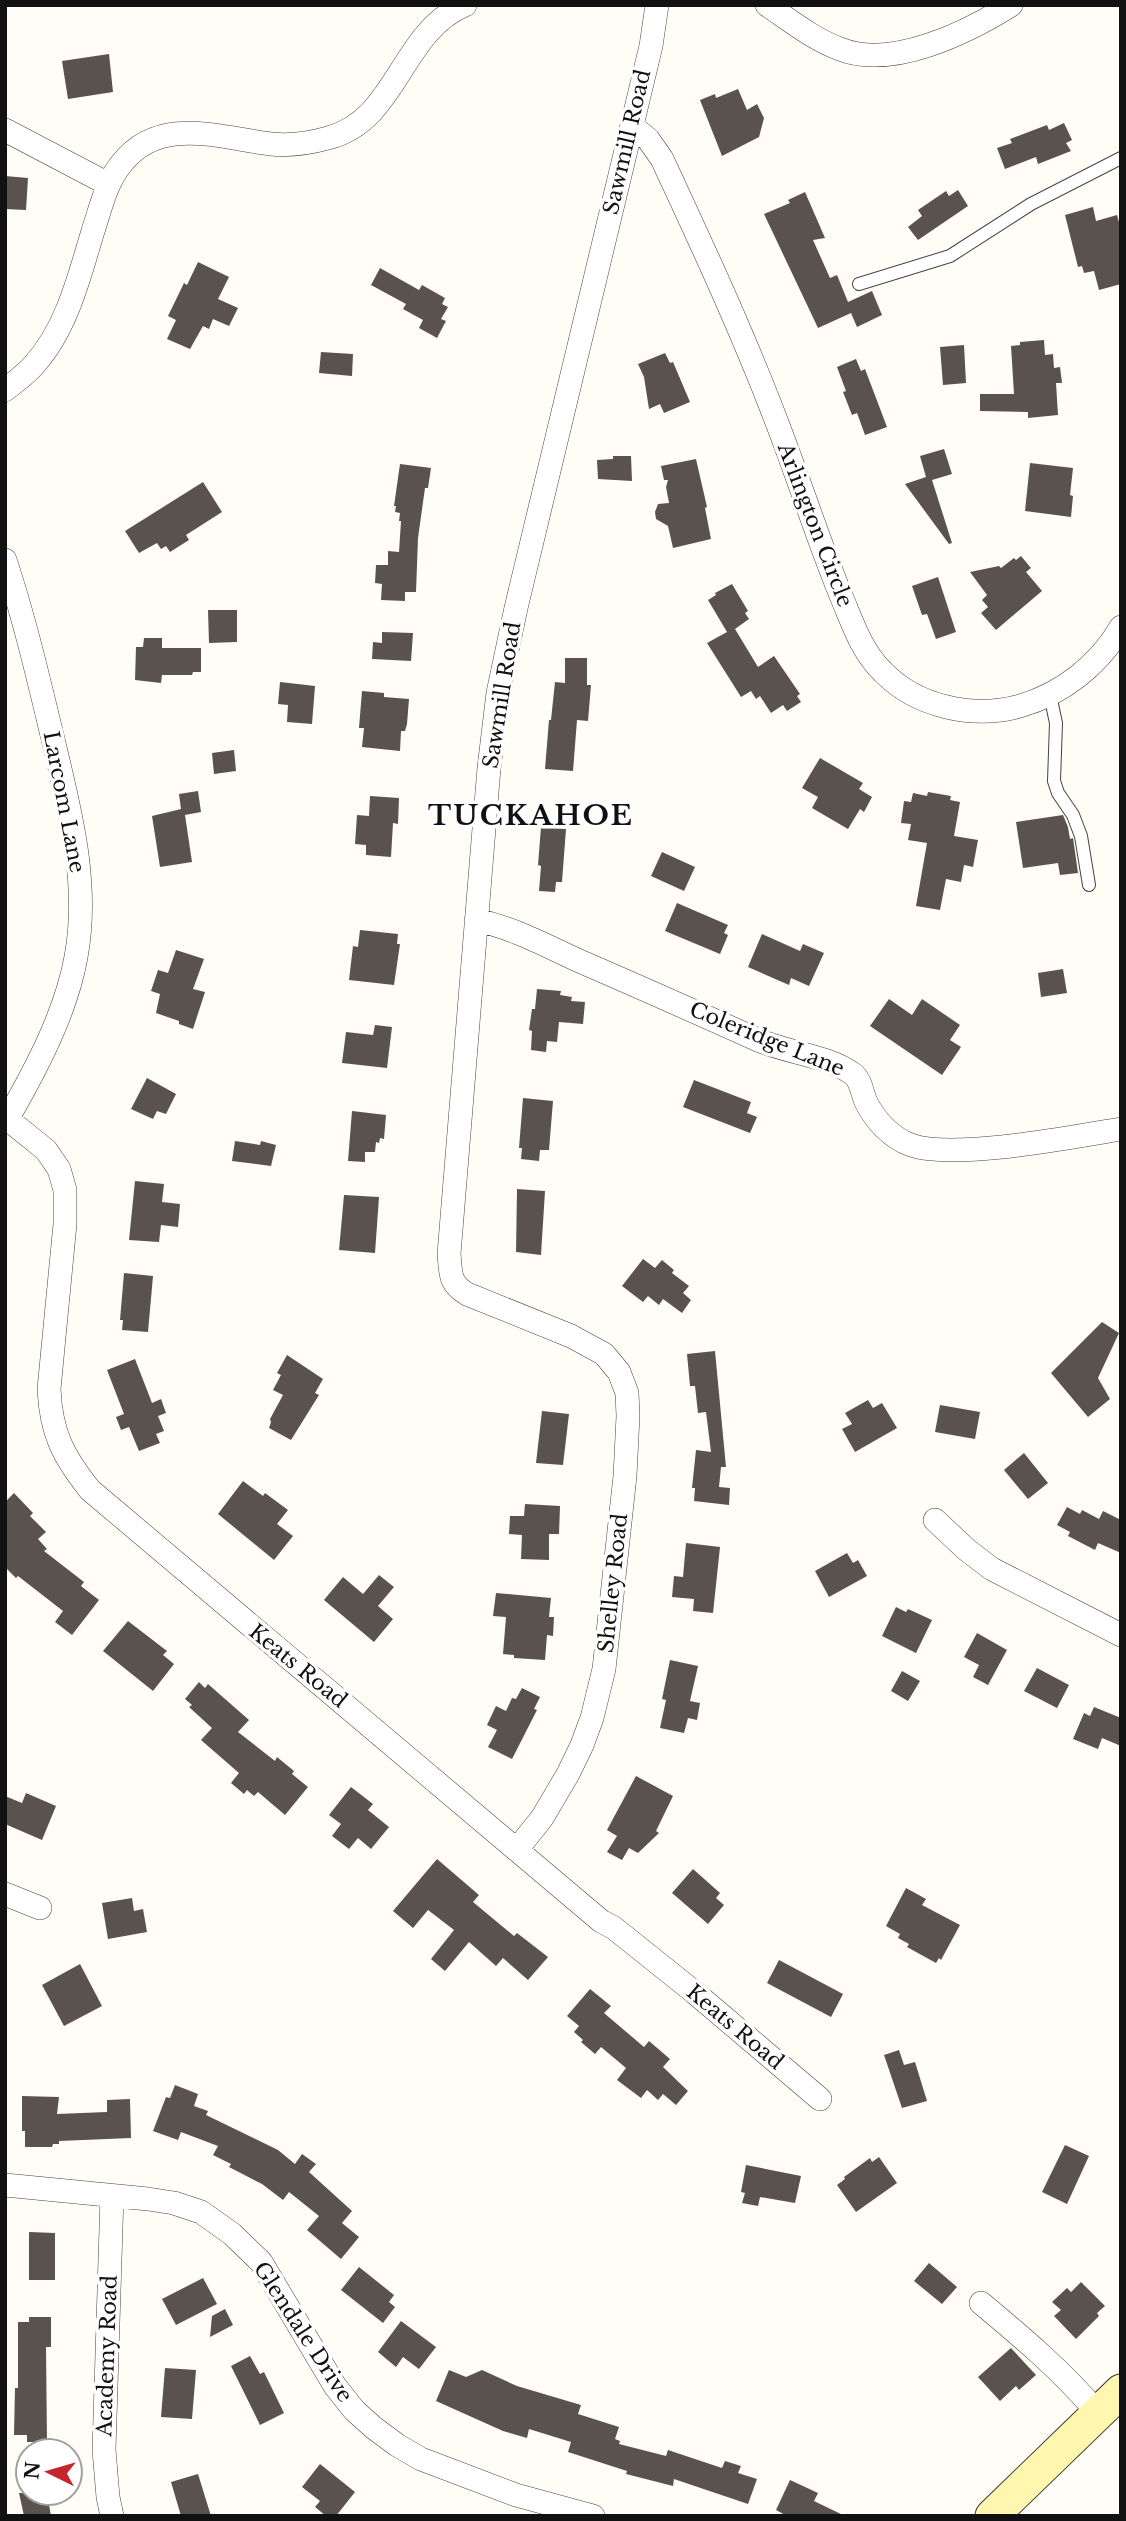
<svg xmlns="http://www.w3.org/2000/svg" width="1126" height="2521" font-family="'Libre Baskerville',serif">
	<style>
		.building { fill: #5a524d }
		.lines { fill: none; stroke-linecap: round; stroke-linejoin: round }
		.lane-casing { stroke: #444; stroke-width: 14 }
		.street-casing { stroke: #444; stroke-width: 24 }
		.secondary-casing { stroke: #333; stroke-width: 35 }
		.lane { stroke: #fff; stroke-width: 12 }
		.street { stroke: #fff; stroke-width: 23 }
		.secondary { stroke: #fff6b0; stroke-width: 33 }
		.labels { text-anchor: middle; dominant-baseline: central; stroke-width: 7; stroke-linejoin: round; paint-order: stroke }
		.street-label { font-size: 21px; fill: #111; stroke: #fff }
		.district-label { font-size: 28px; font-weight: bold; letter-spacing: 2px; fill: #111; stroke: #fff }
	</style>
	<rect width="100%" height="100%" fill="#fffdf5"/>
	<path class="building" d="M109,54L113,92L68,99L62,61Z
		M738,89L747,110L757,104L764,118L759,137L722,156L700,100L715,94L716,98Z
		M1064,123L1072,140L1066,143L1071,151L1038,164L1036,157L1005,169L997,148L1012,143L1010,139L1047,125L1049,130Z
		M5,176L28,178L26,210L5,209Z
		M958,190L968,206L918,240L908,227L922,216L918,210L946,191L949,196Z
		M805,192L825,238L813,240L830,278L837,275L848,302L872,291L882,315L857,327L851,313L818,328L764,214L790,203L788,200Z
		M1093,207L1096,221L1117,215L1121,229V284L1099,290L1094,271L1084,273L1082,266L1078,267L1065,215Z
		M198,262L229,277L218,299L238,308L229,326L213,319L209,329L203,326L190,349L167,339L176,320L168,316L184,283L187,285Z
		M380,268L419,290L422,285L445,298L442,304L448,307L441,319L446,321L437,338L419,328L423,320L403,309L406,304L371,285Z
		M1044,340L1045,355L1053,354L1054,368L1060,367L1062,383H1056L1058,415L1028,418V412L980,411V394H1014L1011,346L1020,345V342Z
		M964,345L966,383L943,385L940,347Z
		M321,352L353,354L352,376L319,373Z
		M665,353L670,363L673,362L690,402L664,413L660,404L649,409L644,377L638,364Z
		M856,359L861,371L865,369L887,427L865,435L857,413L852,415L843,392L846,391L837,367Z
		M944,449L952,474L932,480L952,543L949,544L905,484L926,477L920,456Z
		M613,456H631L632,481L598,479L597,460L613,459Z
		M696,459L707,507L705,508L711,539L673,548L668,526L656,519L655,512L658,504L669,503L666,487L668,480H664L661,466Z
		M1030,463L1073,468L1070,495L1073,496L1071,517L1025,511Z
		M400,464L431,468L428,488H425L418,538L416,592H405V601L381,600L382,584L375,583L376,565H388V551L399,552L401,521H399L400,513L395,512L396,506H394Z
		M203,482L222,512L186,535L189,540L170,552L166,546L161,549L157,543L139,553L125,531Z
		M1021,556L1031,568L1026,572L1042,591L996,630L981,613L988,607L982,600L987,595L970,572L999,566L1001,568L1014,558L1016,560Z
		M938,577L956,632L936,639L927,614L922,615L912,586Z
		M732,584L748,611L745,613L749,619L735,629L758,667L774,656L800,694L797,696L801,702L787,711L783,705L771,713L760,696L756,699L751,691L741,697L707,643L727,632L708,600L716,595L715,593Z
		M208,610H237V642L209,643Z
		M382,632L413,633L411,661L372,659L373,642L382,643Z
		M144,638H162V648H201V672H193L192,675H162L161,683L135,680L136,647H143Z
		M565,658H587V685H591L588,721L577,720L573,771L545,769L549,720H551L555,682L565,683Z
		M280,682L315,686L312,724L287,722L288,705L278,704Z
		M362,691L384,693V697L409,699L407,724L405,731H401L400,751L362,747L364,728H359Z
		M234,750L236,771L214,774L212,753Z
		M820,758L863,783L859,789L872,797L864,812L860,809L848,829L812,808L818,797L802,788Z
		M198,791L201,812L185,815L192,862L160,867L152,816L181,809L179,794Z
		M928,792L951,796L950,800L960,802L954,836L978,840L973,867L964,865L961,882L946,879L940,910L916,906L927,843L908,840L911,824L901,823L904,801L911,802L913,793L927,796Z
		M370,796L399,798L398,824L393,823L391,857L366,855V845L355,844L357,815L369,816Z
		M1063,815L1068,827L1070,839L1073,838L1078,873L1060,875L1058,863L1023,868L1016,822Z
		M541,827L566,829L562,882H556L555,892L539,891L541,866L538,865Z
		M662,852L695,867L684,891L651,876Z
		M677,903L728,925L724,933L728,935L720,954L665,931Z
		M360,930L398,934L397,944H400L394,985L349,980L353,946L358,947Z
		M762,934L800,951L803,944L824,953L809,986L791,978L789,985L748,967Z
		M176,950L204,959L193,989L205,992L193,1029L179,1024V1021L156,1013L160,994L151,991L158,970L168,973Z
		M1063,969L1067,993L1041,997L1038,973Z
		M537,989L561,991L560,995L572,997L571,1001L585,1002L583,1024L559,1022L557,1042L547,1041L546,1052L531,1050L532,1031L529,1030L532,1009H535Z
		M889,999L912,1015L922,999L960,1025L950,1040L961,1047L942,1075L870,1026Z
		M375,1025L392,1027L387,1068L342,1063L346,1032L373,1035Z
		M147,1078L176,1094L166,1114L157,1111L153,1119L131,1109Z
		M694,1080L751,1102L747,1113L757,1117L750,1133L683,1107Z
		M523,1098L553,1101L549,1150H540L539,1161L521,1159L522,1148H519Z
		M352,1111L386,1115L384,1139L380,1138L379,1143L376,1142L375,1152H365V1162L348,1161Z
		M235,1141L260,1145L261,1141L276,1145L271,1166L232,1161Z
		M135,1181L164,1184L162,1202L180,1204L178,1227L161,1225L159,1242L129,1240Z
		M517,1189L545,1191L541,1255L516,1252Z
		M344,1195L379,1197L375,1253L339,1250Z
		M643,1259L655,1268L662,1260L674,1270L672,1273L689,1286L683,1293L691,1300L682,1313L663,1299L659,1305L648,1296L643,1302L622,1286Z
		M124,1273L153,1276L148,1332L122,1330L123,1320H120Z
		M1102,1322L1119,1333L1098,1378L1110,1399L1088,1417L1051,1373Z
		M715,1351L726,1467H721L719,1487L730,1488L729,1505L694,1501L695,1488H692L696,1450L711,1452L706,1412L698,1413L695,1386H690L687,1354Z
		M287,1355L323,1379L315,1393L319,1395L291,1440L269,1428L271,1422L270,1419L283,1395L273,1390L281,1375L277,1373Z
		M135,1359L152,1403L161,1399L166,1413L158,1416L164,1431L156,1434L160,1443L139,1451L129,1427L121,1430L116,1417L124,1414L107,1370Z
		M868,1400L873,1408L882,1403L897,1428L855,1452L842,1429L852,1424L845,1413Z
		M940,1405L980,1412L975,1439L935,1432Z
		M542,1411L569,1414L563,1465L536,1463Z
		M1024,1453L1048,1483L1028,1499L1004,1470Z
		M243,1481L263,1496L265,1493L288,1510L277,1524L293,1536L274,1560L218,1514Z
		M14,1493L33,1513L30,1516L46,1532L38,1539L47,1549L44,1551L84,1582L81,1586L99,1600L72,1635L55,1622L63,1611L18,1576L16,1578L5,1567V1502Z
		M525,1504L560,1506L559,1534H549V1560L521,1559L522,1535L509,1534L510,1516H524Z
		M1067,1507L1080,1514L1082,1510L1099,1519L1103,1511L1121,1520V1553L1098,1543L1095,1550L1068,1536L1070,1532L1057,1525Z
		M686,1543L720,1547L713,1613L693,1611L694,1599L672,1597L674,1576L683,1577Z
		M847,1553L853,1563L858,1560L867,1576L829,1597L815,1571Z
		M379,1575L394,1587L378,1606L393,1619L374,1642L324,1600L343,1577L363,1594Z
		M496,1593L551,1598L549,1617H554L553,1636L547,1635L545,1660L514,1658V1655L503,1654L506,1617L493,1616Z
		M896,1607L906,1612L908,1609L932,1620L916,1653L882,1636Z
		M128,1621L167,1651L163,1655L174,1664L153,1691L103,1651Z
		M977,1633L1007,1650L988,1685L973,1677L979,1665L964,1657Z
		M670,1660L698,1666L690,1701L700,1703L697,1720L688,1718L684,1733L660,1728L666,1700L662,1699Z
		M1037,1668L1069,1685L1057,1708L1024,1691Z
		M902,1671L920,1681L908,1701L891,1691Z
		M199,1682L205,1688L208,1684L249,1720L238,1732L275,1761L277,1757L294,1771L292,1774L308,1787L285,1815L258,1792L254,1796L247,1790L244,1794L231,1783L239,1773L201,1740L212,1728L189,1707L192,1705L185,1699Z
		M522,1688L540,1697L534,1709L537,1710L512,1759L488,1747L497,1730L487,1725L496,1706L506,1711L512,1698L516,1699Z
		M1094,1707L1121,1718V1746L1102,1738L1098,1749L1073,1739L1084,1713L1090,1716Z
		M636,1776L673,1796L656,1831L659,1833L638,1853L629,1848L622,1860L607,1852L617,1836L607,1830Z
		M351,1787L373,1804L368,1810L389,1827L371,1849L358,1838L349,1849L332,1836L341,1824L329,1815Z
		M26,1793L56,1806L42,1840L5,1824V1796L22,1803Z
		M437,1859L479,1895L473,1902L514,1936L517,1933L548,1957L528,1980L503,1958L496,1966L469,1942L445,1971L431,1959L454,1930L428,1910L413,1928L393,1911Z
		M693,1869L720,1893L716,1898L724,1905L708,1924L672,1893Z
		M906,1888L926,1899L922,1905L960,1925L941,1960L939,1958L936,1963L907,1947L909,1944L898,1938L900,1934L886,1926Z
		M132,1898L134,1911L143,1909L147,1932L108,1939L102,1903Z
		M779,1960L843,1994L831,2017L767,1983Z
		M80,1964L102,2006L64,2026L42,1985Z
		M590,1989L611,2006L604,2013L644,2047L649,2041L670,2059L663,2067L688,2091L676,2105L663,2094L658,2100L647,2090L641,2098L617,2080L626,2068L601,2047L595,2054L581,2042L583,2040L574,2032L579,2026L567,2016Z
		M899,2050L904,2065L915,2062L927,2101L902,2108L884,2055Z
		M175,2085L198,2094L194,2106L208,2111L206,2115L278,2150L295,2164L302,2154L316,2164L309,2172L352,2211L342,2223L359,2237L341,2259L307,2230L319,2216L289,2192L283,2200L262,2184L229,2167L231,2164L213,2155L218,2146L181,2132L178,2140L153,2131L166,2097L170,2098Z
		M22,2096L59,2097L57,2114L107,2112V2100L130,2099L131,2138L59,2141V2144H53L52,2147H25V2131H22Z
		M1065,2145L1089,2156L1067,2204L1042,2192Z
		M879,2157L897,2183L856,2212L837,2185L845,2179L844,2177L870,2158L872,2162Z
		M746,2165L801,2176L795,2203L760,2197L758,2206L742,2203L745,2193L741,2192Z
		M29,2232L55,2233V2280H29Z
		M929,2263L957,2287L942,2304L914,2281Z
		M359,2267L394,2295L389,2302L395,2307L383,2323L341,2290Z
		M203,2278L217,2304L176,2325L162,2299Z
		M1081,2282L1105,2306L1097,2313L1099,2316L1076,2339L1054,2316L1061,2310L1052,2302L1067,2288L1071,2292Z
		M225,2309L233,2325L210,2337L212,2316Z
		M29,2317H51V2347H46L47,2442H27V2435H14L15,2388H18V2322H29Z
		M401,2321L436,2347L419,2369L403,2357L396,2367L378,2352Z
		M1011,2348L1036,2375L1019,2390L1016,2386L1000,2401L978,2377Z
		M250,2356L260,2374L264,2372L284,2413L260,2425L231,2366Z
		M165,2368L196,2370L192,2419L161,2417Z
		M449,2370L466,2377L482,2370L517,2386L581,2405L578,2414L619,2427L615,2439L620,2441L619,2444L666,2456L668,2450L722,2468L725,2461L741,2466L738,2473L757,2479L748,2504L674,2479L673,2486L626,2474L627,2471L568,2452L571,2442L529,2429L527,2438L503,2431L436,2401Z
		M320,2464L355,2492L336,2516H326L315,2507L320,2501L302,2487Z
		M198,2474L211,2516H181L171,2482Z
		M790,2480L818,2493L814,2501L845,2516H787L776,2510Z
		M19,2493H47L51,2516H24Z"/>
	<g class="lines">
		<defs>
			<path id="lane" d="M859,284L950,256L1031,204L1121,158
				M1050,695L1056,723L1054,781L1058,793L1073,815L1081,836L1089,885"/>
			<path id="street" d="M767,5C791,21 813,39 840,49C892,70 968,32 1011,5
				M632,126L648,139L662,159C702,245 742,331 776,420C799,479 818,540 842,598C853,624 862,652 883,672C917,707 973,719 1020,706C1062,694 1099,665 1121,627
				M5,130L108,184
				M5,390C15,382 25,375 33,366C67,329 79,277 93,231C101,207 106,182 122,163C160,115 220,138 271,144C290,146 310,143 328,138C398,120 400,32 465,5
				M5,560C24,617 38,677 52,735C69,807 90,882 76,957C66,1013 36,1069 8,1118
				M476,920C515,928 548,947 584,963C642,988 700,1014 758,1040C788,1053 826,1055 853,1074C861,1080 862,1093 866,1102C875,1120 891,1138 911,1145C953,1160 1073,1137 1121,1129
				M5,1117L46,1150L59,1169L65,1190V1224L49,1389C51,1433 63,1456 90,1490L601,1921L614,1928L694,1992L820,2099
				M935,1520L967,1550L992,1569L1121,1635
				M518,1848L542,1818L568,1774L582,1745L592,1718L604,1669L625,1476L628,1416L627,1393L619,1372L604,1354L571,1336L467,1294C449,1283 451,1274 449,1254L489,768L498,693L516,608L651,46L657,5
				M5,1894L40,1908
				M5,2185L148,2199L174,2203L201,2212L232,2234L261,2262L335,2386L354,2410L374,2428L397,2445L421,2459L516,2495L593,2516
				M981,2303C1023,2338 1062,2371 1097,2412
				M112,2516L108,2497L104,2450L112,2196"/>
			<path id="secondary" d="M992,2516L1121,2391"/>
		</defs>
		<use href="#lane" class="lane-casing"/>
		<use href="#street" class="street-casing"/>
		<use href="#secondary" class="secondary-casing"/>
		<use href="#lane" class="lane"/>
		<use href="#street" class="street"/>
		<use href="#secondary" class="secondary"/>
	</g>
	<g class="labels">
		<g class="street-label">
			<text transform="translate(627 142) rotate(-77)">Sawmill Road</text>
			<text transform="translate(815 525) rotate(69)">Arlington Circle</text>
			<text transform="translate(502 695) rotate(-81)">Sawmill Road</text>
			<text transform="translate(64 802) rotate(79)">Larcom Lane</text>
			<text transform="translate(767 1039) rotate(22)">Coleridge Lane</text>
			<text transform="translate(613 1583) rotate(-84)">Shelley Road</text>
			<text transform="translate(298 1666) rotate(39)">Keats Road</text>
			<text transform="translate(735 2027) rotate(40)">Keats Road</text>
			<text transform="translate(303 2332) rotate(57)">Glendale Drive</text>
			<text transform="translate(107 2356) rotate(-88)">Academy Road</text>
		</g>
		<g class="district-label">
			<text x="531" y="815">TUCKAHOE</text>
		</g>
	</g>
	<rect width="1126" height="2521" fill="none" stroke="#111111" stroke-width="14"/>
	<g transform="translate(49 2472) rotate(275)"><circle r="33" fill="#ffffff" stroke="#a0a0a0" stroke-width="2"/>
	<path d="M0-5L12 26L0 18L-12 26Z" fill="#c4262e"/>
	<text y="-10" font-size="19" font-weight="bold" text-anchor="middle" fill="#111111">N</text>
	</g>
</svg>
